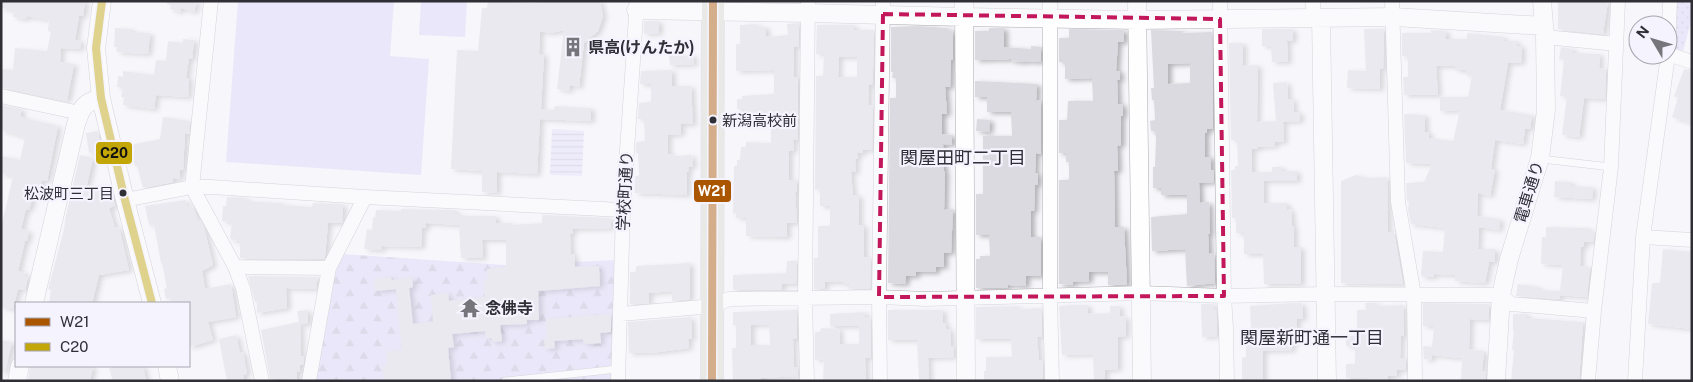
<svg xmlns="http://www.w3.org/2000/svg" width="1693" height="382" font-family="'Public Sans','Noto Sans JP',sans-serif">
	<style>
		.grass { fill: url(#grass-dots) }
		.forest { fill: url(#forest-firs) }
		.pitch { fill: #ddd6f8 }
		.water { fill: url(#water-rules) }
		.building { fill: #dbdae0; fill-rule: evenodd; filter: url(#shadow) }
		.lines { fill: none; stroke-linecap: round; stroke-linejoin: round }
		.service-casing { stroke: #acacb1; stroke-width: 8 }
		.minor-casing { stroke: #acacb1; stroke-width: 15 }
		.tertiary-casing { stroke: #acacb1; stroke-width: 19 }
		.trunk-casing { stroke: #d2d2d5; stroke-width: 24 }
		.path { stroke: #dfdee1; stroke-width: 2; stroke-dasharray: 2.5 2.5; stroke-linecap: butt }
		.service { stroke: #fefefe; stroke-width: 7 }
		.minor { stroke: #fefefe; stroke-width: 14 }
		.tertiary { stroke: #fefefe; stroke-width: 18 }
		.trunk { stroke: #dad9d0; stroke-width: 22 }
		.bus-1-casing { stroke: #f5f3fe; stroke-width: 11 }
		.bus-2-casing { stroke: #f5f3fe; stroke-width: 11 }
		.bus-1 { stroke: #a50; stroke-width: 8 }
		.bus-2 { stroke: #c3a608; stroke-width: 8 }
		.marked { fill: none; stroke: #c2185b; stroke-width: 4; stroke-dasharray: 10 6; stroke-linejoin: round }
		.bus-dot { fill: #302f36; stroke: #f5f3fe; stroke-width: 2 }
		.labels { text-anchor: middle; dominant-baseline: central; stroke-width: 4.5; stroke-linejoin: round; paint-order: stroke }
		.bus-label { font-size: 15px; fill: #302f36; stroke: #f5f3fe; text-anchor: start }
		.poi-label { font-size: 16px; font-weight: bold; fill: #302f36; stroke: #f5f3fe; text-anchor: start }
		.street-label { font-size: 16px; fill: #302f36; stroke: #f5f3fe }
		.neighbourhood-label { font-size: 18px; fill: #302f36; stroke: #f5f3fe }
		.line-badge { stroke: #f5f3fe; stroke-width: 2 }
		.badge-label { font-size: 14px; text-anchor: middle; font-weight: bold; fill: #fff }
		.pale-badge-label { font-size: 14px; text-anchor: middle; font-weight: bold; fill: #111 }
	</style>
	<defs>
		<pattern id="grass-dots" width="8" height="8" patternUnits="userSpaceOnUse" patternTransform="scale(1.25)"><rect width="8" height="8" fill="#ddd6f8"/><path d="M2 2h.1M6 6h.1" fill="none" stroke="#beb8d5" stroke-width="1.8" stroke-linecap="round"/></pattern>
		<pattern id="forest-firs" width="22" height="20" patternUnits="userSpaceOnUse" patternTransform="scale(1.25)"><rect width="22" height="20" fill="#ddd6f8"/><path d="M5 1l3.5 6h-7zM16 11l3.5 6h-7z" fill="#beb8d5"/></pattern>
		<pattern id="water-rules" width="6" height="5" patternUnits="userSpaceOnUse" patternTransform="scale(1.25)"><rect width="6" height="5" fill="#e4e0f9"/><path d="M0 2.5h6" fill="none" stroke="#c4c0d6"/></pattern>
		<filter id="shadow"><feDropShadow dx="4" dy="2" stdDeviation="2.5" flood-color="#0004"/></filter>
	</defs>
	<rect width="100%" height="100%" fill="#f6f6fb"/>
	<path class="grass" d="M1674,1H1692V17L1683,52L1675,49L1670,42Z"/>
	<path class="forest" d="M342,254L505,265L617,260L613,381H315L328,292Z"/>
	<path class="pitch" d="M238,1H394L390,56L429,59L421,175L226,162Z
		M421,1H467L465,37L419,35Z"/>
	<path class="water" d="M552,129L584,131L582,176L550,175Z"/>
	<path class="building" d="M1,1H85L83,16H79L75,40L81,41L80,49L61,48L60,62L74,64L67,101L1,87V69L13,70L15,48L47,51L51,32L48,31L49,20L27,16L26,19L13,17L14,10L1,8Z
		M167,1H197L194,12L181,8L180,12L170,9L171,5L167,4Z
		M488,1L537,3L539,1H600L603,16L598,31L584,43L579,87L570,85L569,91L557,89L564,30L551,33L540,31L539,54H544L541,109L554,110L555,106L591,108V121L540,119L537,174L497,172V193L482,192V171L451,169L457,50L478,51L482,8H487Z
		M1558,1H1608L1603,34L1558,29Z
		M644,21H659V33L644,34Z
		M799,23V46L794,47V77H798V140H793L794,151H789V180H797V192H795L797,223H787V237L746,236V217L736,218V213L733,214L734,166H737V160H740L741,147H746V142L771,143V124H744V109H737V99H742V96L774,94V70L736,71V44H740V25L757,24V26L766,27V37L788,35L787,24Z
		M817,25H854V30H874L873,72L872,85H869L868,105H873L872,150H863V153H857L858,159H855L856,172H851L853,195H859V225H864V257H871L870,288L849,289V284H843V282H825V289H814V258H818V226H830V206H820V189L815,190L816,76H823L824,54H816ZM839,57H857V77H838Z
		M918,26L946,28L953,32V60H951L950,87H945L947,114H942V134L952,135V145L943,144L944,171H945L944,210L953,209L951,253H944V267H936V272H916V276H906L905,284L888,283L890,98H896V78H892L893,72H891V27Z
		M115,28L132,29V32L150,33L148,54L117,52V47H114Z
		M989,28H1004V47L1031,49V46L1041,47V62L1025,61V62L1011,61V59L975,60V31H989Z
		M1069,29L1124,30V42H1118L1116,71H1120V80H1117L1118,104H1123V116H1121V145L1117,146L1118,171H1114L1115,227H1124L1127,285H1108V272H1089V281L1073,282V285L1059,284V180H1069V162H1066V153H1059V120H1067L1068,101H1093L1092,78L1065,79V62H1059V38H1069Z
		M1262,29H1293V41H1287L1288,62H1272L1271,46H1262Z
		M1364,29H1384L1383,69H1380V89L1347,88L1348,70L1366,71Z
		M1151,30L1182,31V33L1212,32L1213,129H1207V133H1205V157H1211V170H1214V182L1199,183L1200,203L1209,202L1210,234H1208L1209,254L1214,253L1215,283L1187,286L1185,249L1152,251L1151,217L1187,214V195H1161V188H1153V167H1155L1156,138L1155,131H1151L1150,121L1155,120L1154,100H1152L1151,88H1154ZM1190,63V83L1168,84V64Z
		M1431,30L1446,31V39H1467V33L1504,37V41H1517V46H1522L1521,63H1508L1500,110L1532,115L1530,129H1525L1523,144L1495,140L1491,169H1495L1490,196L1478,193L1477,216L1500,219L1499,230L1479,227L1478,249H1495V262H1489L1485,283L1455,281V275L1434,274V277H1423L1421,275L1423,251L1443,252L1445,228L1411,224L1408,210L1409,201H1407L1406,183L1424,182L1432,164L1406,163L1404,114L1425,115V132H1429V138L1453,141L1460,110L1440,111V97H1468L1472,75H1466V70H1455V66H1436L1438,95H1404L1403,77H1408V57L1402,56V33H1431Z
		M183,39L194,40L192,59L189,58L186,78H189L188,97L156,95L154,109L123,105L124,97H121L123,88L117,87L118,76L123,77V71L154,75L156,60L166,61L168,41L183,43Z
		M1229,43H1243V66L1258,65L1257,122L1276,121L1273,83L1287,82L1288,99H1293L1294,112H1300V121L1283,122L1284,142H1275V146L1258,147V149H1252V172H1272V167H1282V171H1297V181H1264V203H1287V210L1291,209L1292,226H1294V247H1301V284H1264L1263,254H1244V233H1236V218H1232L1231,170H1235V166H1238L1237,140H1231Z
		M1561,47L1573,49V53L1600,54L1599,68L1606,69L1605,99L1584,98L1579,137L1562,135L1567,96H1560L1564,60L1559,59Z
		M693,55L694,64L670,65L669,56Z
		M1684,69L1692,71V123L1672,117L1678,98L1674,96Z
		M672,70V86H691L693,124H681V134L668,135V154L677,156L692,155L693,166L688,167L689,172H687V195L635,193V176H639L638,153L636,154V142L645,141L644,119H638L639,103L651,102V84H640L641,71Z
		M975,81L1037,84L1036,101L1041,100V154L1036,153L1035,173H1038V185H1035L1034,211H1031V237H1041V276H1026V286L1008,285L1007,288H976V259H980V256H990L989,235H976V194H983V136H1012L1011,112H987V97H975Z
		M1,105L22,109L20,116L24,118L58,126L47,181L42,180L40,187L36,186L29,210L26,209L21,229L29,231L27,241H25L18,271L25,273L24,276L28,277L25,290L18,289L13,309L1,307V228L13,176L1,173V156L20,160L25,137L1,130Z
		M163,117L190,121L189,134L185,133L183,170H180V179L173,178V182L143,188L137,166H135L130,145L160,139Z
		M977,119L990,120L989,132L976,131Z
		M98,131L101,152L89,153L86,133Z
		M80,155L93,158L86,189L101,185L102,188L110,186L115,206L109,208L115,228L119,227L129,270L99,275L92,303H49L51,290L48,289L50,282L64,229L66,215Z
		M1356,175L1368,178L1387,177L1388,232H1394L1403,284L1341,283V181Z
		M1555,181L1571,182V186L1593,187L1592,199L1554,197Z
		M227,197L246,198V201L282,203V205L312,207L313,203L343,204L342,223H328L325,256L324,259L240,258V241L230,239L232,222L222,221L223,206H226Z
		M186,200L187,206L192,205L198,220H200L204,227L213,265L202,271L205,289L231,284L236,317L208,322L213,340L189,347V301L172,303L171,298L166,299L164,289L167,288L162,263H161L154,224L149,225L145,206Z
		M401,209L455,210V214H460V216H496V223H511V225L542,223V215L611,218V228L572,229L573,234H570L571,254H574L575,267L599,266L600,286L538,291L539,320H527V324L500,325L502,341L492,342V338H486L485,331L452,334L454,347L448,348L451,381H384L383,366H387L386,352L402,350L396,289L375,291L374,279L391,277L392,280L412,278L413,287L409,288L413,324L433,322L431,295L448,293L449,301L485,297L484,280L488,279L487,269L506,267V240H482L483,258H461L459,225L426,223V228H422L421,247L382,246L381,250L364,249L367,229L372,230L373,217L375,218L376,210L401,211Z
		M1546,227L1589,228V231L1595,232L1593,242H1584V247H1581L1580,266L1590,267L1587,297L1560,295V299L1516,296L1518,284L1539,287L1538,290L1560,291L1563,265L1541,264L1542,237H1546Z
		M1663,249L1692,252V329L1648,324L1652,283H1660Z
		M787,261H797L796,284H782V290H733V275L786,273Z
		M690,263V299L672,301V291L649,293V303L630,304V272H636V266Z
		M248,276L317,277L316,289L286,288L287,308L257,313V302H255Z
		M1292,303H1302L1303,319H1297V336H1295V343H1292V350L1263,351V381L1242,380V358L1246,357V340H1249V328H1251L1250,306Z
		M1365,303H1377V306L1403,305L1404,336H1401L1400,358H1406V370H1397V376H1388V381H1367V377L1346,378V364H1355V346H1346V336H1357V310H1366Z
		M1423,303L1489,304L1488,320L1470,319L1469,349L1484,351L1482,371L1486,372L1485,381H1461L1462,358L1432,355L1431,360L1424,359L1423,346L1432,347L1434,326H1423Z
		M1201,304H1214V310L1216,309L1217,336L1202,337Z
		M1072,305H1088V314L1110,313V306H1120V316L1126,317V336L1118,337V369L1105,370V381H1094L1093,354L1062,355L1059,306Z
		M1018,306L1019,309L1042,308V336L1037,337L1039,360H1043L1042,381H984V371H986V357H1012L1011,339H976V307Z
		M308,310V324H300L301,356H304V359L303,365H300V372L297,371V381H286V378L270,379L261,330L299,322L297,311Z
		M797,310V339H793L794,367H798V376L761,378V381H733L732,348H736V325H733V312ZM769,324L770,345H751V325Z
		M888,310H943V323H946V329H950L951,346H953L954,357L928,358L929,381H919L917,340H888Z
		M865,312V317H870L871,357L865,358L866,381H823L824,359L815,360V332H820L821,328L839,329L840,344H859V326H830V314Z
		M611,314V332L600,333L601,343L584,344L583,339L554,341L555,348L545,349L544,338H547L546,319Z
		M1513,314H1527V318L1583,322L1579,381H1511L1514,350H1512L1514,331H1513Z
		M691,317L692,339H688L689,348L659,352L629,353L628,322Z
		M236,335L240,353L243,352L247,374L243,375L244,381H227L219,339Z
		M1,340L12,342L5,372H1Z
		M30,366H93L90,381H28Z
		M117,366H143L146,381H113L109,368Z"/>
	<g class="lines">
		<defs>
			<path id="service" d="M1541,159L1611,167
				M505,381L618,369"/>
			<path id="minor" d="M211,1L192,187L235,267L243,288L262,381
				M1050,1V295L1052,381
				M1220,1L1224,296L1226,328L1227,381
				M1313,1V18
				M1392,1L1398,202L1414,295L1415,381
				M1545,37L1616,44
				M1668,53L1670,1
				M1668,54L1692,62
				M1,96L80,113
				M125,200L192,187H211L365,197L623,210
				M1643,237L1692,240
				M235,267L329,268
				M621,314L713,306L729,299L879,297L926,299L1141,293L1224,296L1325,294L1501,295L1511,304L1594,311
				M309,381L329,268L365,197
				M618,381L623,210L637,1
				M807,381L805,298L808,1
				M880,381L879,297L883,1
				M1588,381L1594,311L1611,167L1618,1
				M1635,381L1643,237L1668,55"/>
			<path id="tertiary" d="M102,1L96,48L101,98L125,200L152,303
				M964,1L966,381
				M1137,1L1142,381
				M636,10L808,13L964,17L1138,20L1394,17L1544,26
				M1321,18L1327,381
				M34,303L76,124C82,107 83,103 101,98
				M167,366L170,381
				M17,381L20,366
				M1496,381L1501,295L1509,259L1540,158L1546,110L1545,37L1542,1"/>
			<path id="trunk" d="M712,381L713,1"/>
		</defs>
		<use href="#service" class="service-casing"/>
		<use href="#minor" class="minor-casing"/>
		<use href="#tertiary" class="tertiary-casing"/>
		<use href="#trunk" class="trunk-casing"/>
		<path class="path" d="M1628,45L1638,46"/>
		<use href="#service" class="service"/>
		<use href="#minor" class="minor"/>
		<use href="#tertiary" class="tertiary"/>
		<use href="#trunk" class="trunk"/>
		<defs>
			<path id="bus-1" d="M712,381L713,1"/>
			<path id="bus-2" d="M102,1L96,48L101,98L125,200L152,303"/>
		</defs>
		<use href="#bus-1" class="bus-1-casing"/>
		<use href="#bus-2" class="bus-2-casing"/>
		<use href="#bus-1" class="bus-1"/>
		<use href="#bus-2" class="bus-2"/>
	</g>
	<path d="M0 0H1693V382H0ZM883,14L1220,19L1224,296L879,297Z" fill="#f6f6fb" fill-opacity=".55" fill-rule="evenodd"/>
	<path class="marked" d="M883,14L1220,19L1224,296L879,297Z"/>
	<defs>
		<symbol id="building-bare" viewBox="-9 -9 18 18"><path d="M-4-6H4V6H1V3H-1V6H-4ZM-2.5-4.3h1.7v1.8h-1.7ZM.8-4.3h1.7v1.8H.8ZM-2.5-1h1.7V.8h-1.7ZM.8-1h1.7V.8H.8Z" fill="#75757b" stroke="#f5f3fe" stroke-width="2.5" paint-order="stroke"/></symbol>
		<symbol id="temple-bare" viewBox="-9 -9 18 18"><path d="M0-6L5-2H3V0L6.5 2.5H4V6H1.5V3h-3V6H-4V2.5H-6.5L-3 0V-2H-5Z" fill="#75757b" stroke="#f5f3fe" stroke-width="2.5" paint-order="stroke"/></symbol>
	</defs>
	<g fill-rule="evenodd">
		<use href="#building-bare" x="559" y="33" width="28" height="28"/>
		<use href="#temple-bare" x="456" y="294" width="28" height="28"/>
	</g>
	<g class="bus-dot">
		<circle cx="713" cy="120" r="4.5"/>
		<circle cx="123" cy="193" r="4.5"/>
	</g>
	<g class="labels">
		<g class="bus-label">
			<text x="722" y="120">新潟高校前</text>
			<text x="114" y="193" text-anchor="end">松波町三丁目</text>
		</g>
		<g class="poi-label">
			<text x="588" y="47">県高(けんたか)</text>
			<text x="485" y="308">念佛寺</text>
		</g>
		<g class="street-label">
			<text transform="translate(625 191) rotate(-87)">学校町通り</text>
			<text transform="translate(1529 192) rotate(-73)">電車通り</text>
		</g>
		<g class="neighbourhood-label">
			<text x="963" y="157">関屋田町二丁目</text>
			<text x="1312" y="337">関屋新町通一丁目</text>
		</g>
	</g>
	<g class="line-badge">
		<rect x="95" y="141" width="38" height="24" rx="5" fill="#c3a608"/>
		<rect x="693" y="179" width="39" height="24" rx="5" fill="#a50"/>
	</g>
	<g class="badge-label">
		<text x="712" y="196">W21</text>
	</g>
	<g class="pale-badge-label">
		<text x="114" y="158">C20</text>
	</g>
	<rect width="1693" height="382" fill="none" stroke="#302f36" stroke-width="5"/>
	<rect x="15" y="302" width="175" height="65" fill="#f5f3fe" stroke="#a6a5ae"/>
	<rect x="25" y="318" width="25" height="8" fill="#aa5500" stroke="#a6a5ae"/>
	<text x="60" y="327" font-size="15" fill="#302f36">W21</text>
	<rect x="25" y="343" width="25" height="8" fill="#c3a608" stroke="#a6a5ae"/>
	<text x="60" y="352" font-size="15" fill="#302f36">C20</text>
	<g transform="translate(1653 40) rotate(308)"><circle r="24" fill="#f5f3fe" stroke="#a6a5ae"/>
	<path d="M0-4L9 19L0 12L-9 19Z" fill="#75757b"/>
	<text y="-8" font-size="14" font-weight="bold" text-anchor="middle" fill="#302f36">N</text>
	</g>
</svg>
